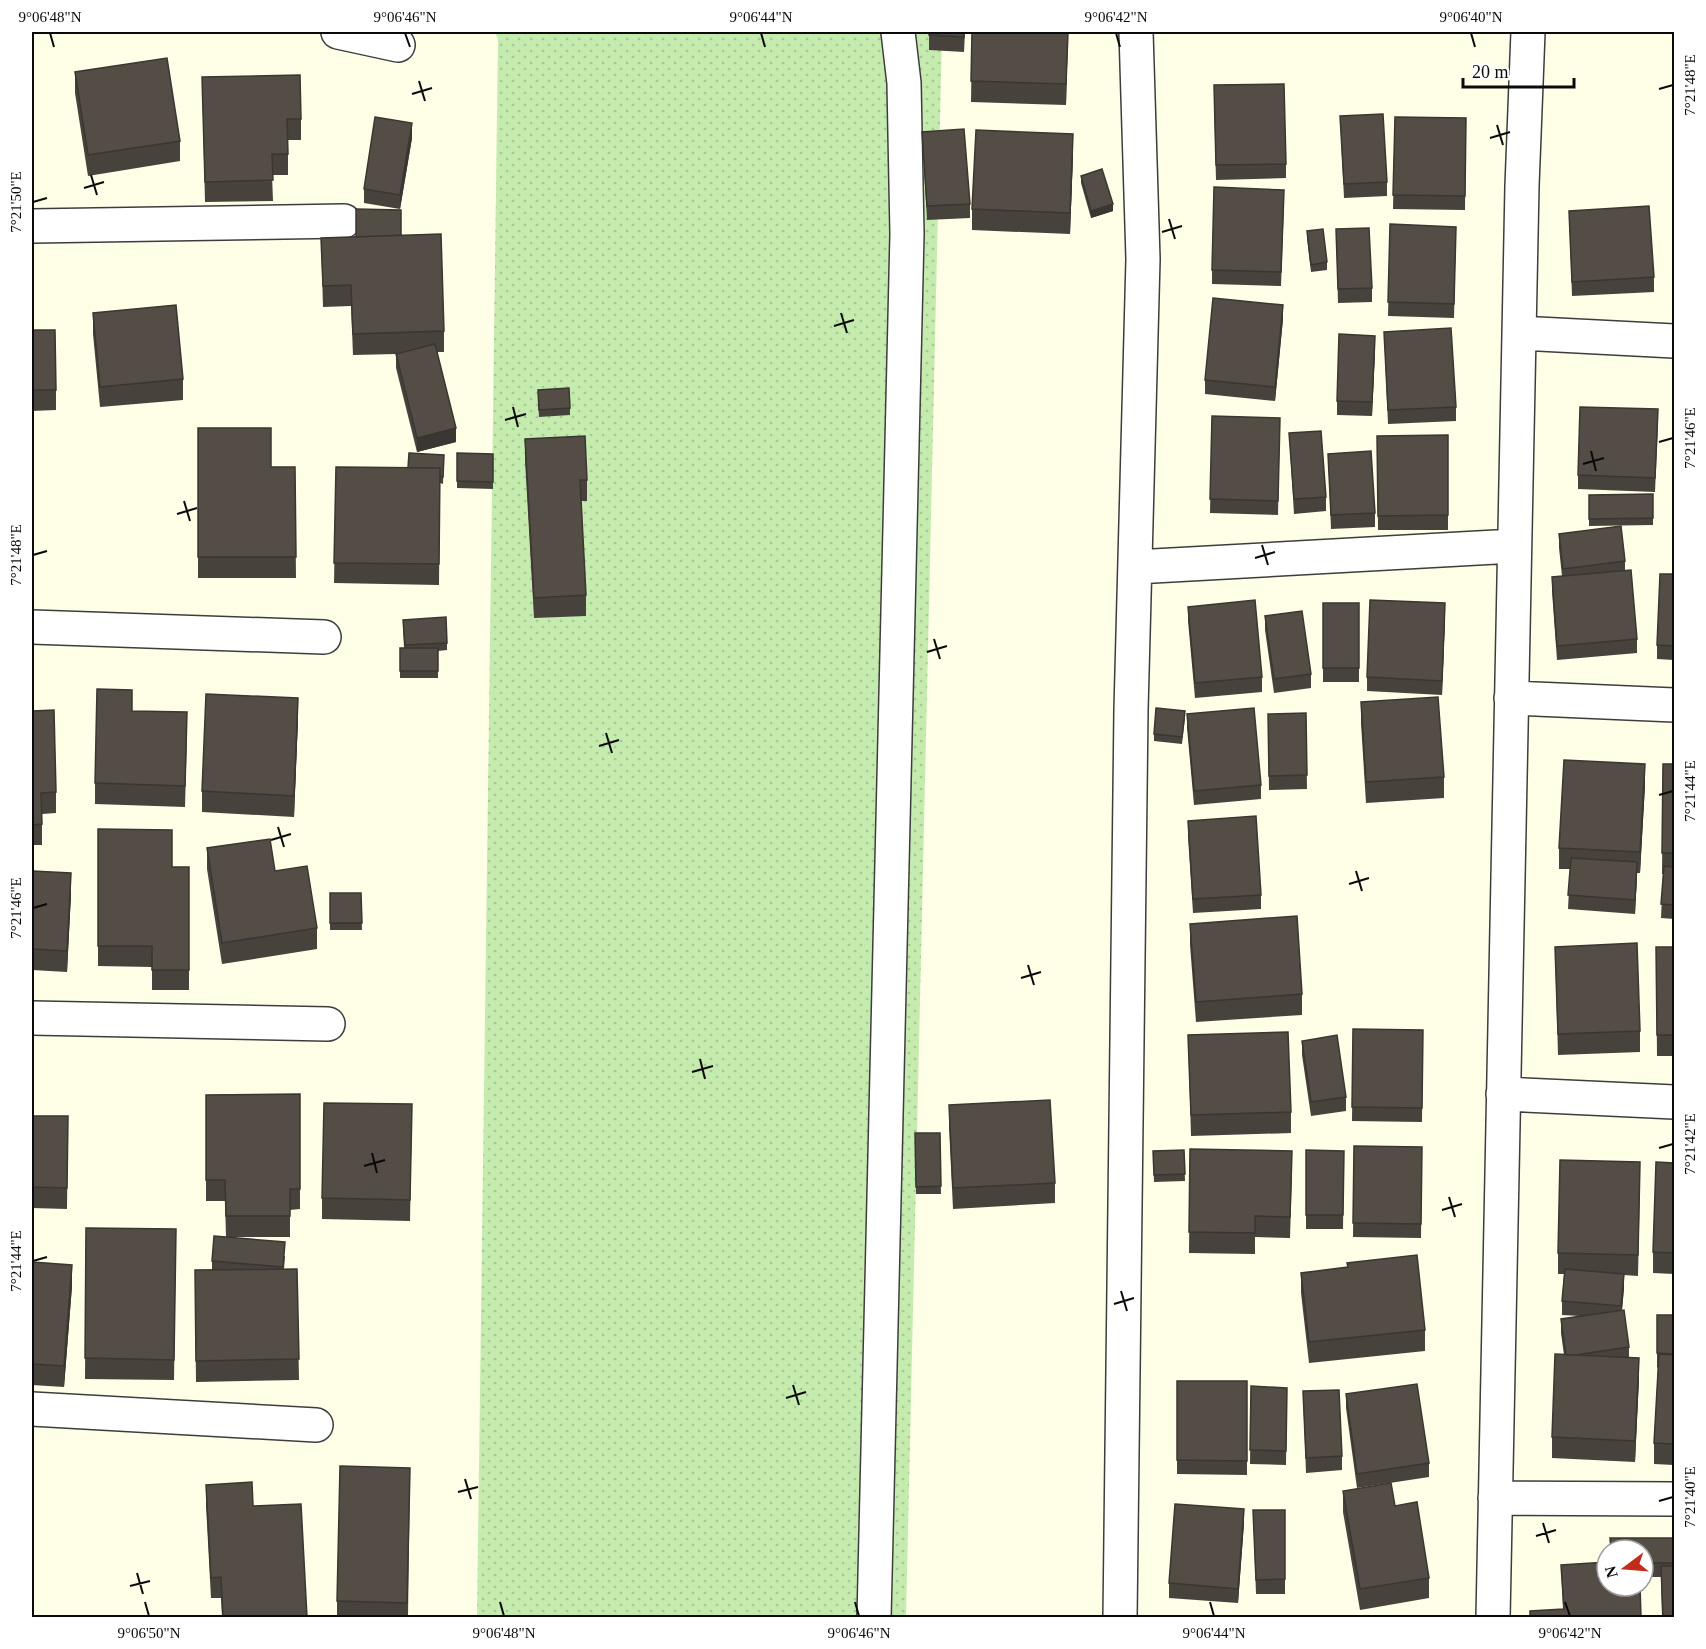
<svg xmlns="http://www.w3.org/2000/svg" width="1706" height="1649" font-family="'Times New Roman',serif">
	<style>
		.grass { fill: url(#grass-dots) }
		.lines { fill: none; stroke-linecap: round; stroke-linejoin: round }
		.street-casing { stroke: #3d3d3d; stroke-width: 36 }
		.street { stroke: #fff; stroke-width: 33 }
		.wall { fill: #47423c }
		.shaded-wall { fill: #3a3631 }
		.building { fill: #534d46; stroke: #3a3631; stroke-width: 1.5 }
		.ticks { fill: none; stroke: #0a0a0a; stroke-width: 2 }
		.neatline { fill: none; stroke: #0a0a0a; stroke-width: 2 }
		.ticks-label { font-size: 15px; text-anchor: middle; fill: #0a0a0a }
	</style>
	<defs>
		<pattern id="grass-dots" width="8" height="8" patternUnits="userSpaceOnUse" patternTransform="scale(1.5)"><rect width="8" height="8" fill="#c5ebaf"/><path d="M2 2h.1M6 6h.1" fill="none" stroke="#a8c895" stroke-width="1.8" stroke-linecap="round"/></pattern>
	</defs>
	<rect width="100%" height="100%" fill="#fffee7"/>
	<path class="grass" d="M495,32H942L906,1617L477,1618L498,39Z"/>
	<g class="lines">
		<defs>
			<path id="street" d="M338,32L398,45
				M32,226L344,221
				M1519,333L1674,341
				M1135,567L1514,546
				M32,627L324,637
				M1511,698L1674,705
				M32,1018L328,1024
				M1503,1094L1674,1102
				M32,1409L316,1425
				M1495,1498L1674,1499
				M874,1618L907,234L904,83L898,32
				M1120,1618L1131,710L1143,259L1136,32
				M1493,1618L1522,186L1528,32"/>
		</defs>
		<use href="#street" class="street-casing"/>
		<use href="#street" class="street"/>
	</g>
	<path class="wall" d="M929,32H965L964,52L929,50Z
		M972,32H1068L1066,105L971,102Z
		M75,72L180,141V161L88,176L75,93Z
		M202,77L301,119V140H288V175H272L273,201L205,202Z
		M1214,99L1286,164V178L1216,180Z
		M1340,116L1387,182V196L1344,198Z
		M1395,117L1466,118L1465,210L1393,209Z
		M922,132L970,204V218L927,220Z
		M412,138L400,209L364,203V189Z
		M1073,155L1070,234L972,230V209Z
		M1081,176L1113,211L1091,218L1081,183Z
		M1284,204L1281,286L1212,284V270Z
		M1569,211L1654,277V292L1572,296Z
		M1390,224L1456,227L1454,318L1388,316Z
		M1336,229L1372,288V302L1338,303Z
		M1307,231L1327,262V270L1311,272L1307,238Z
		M401,235L444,331V352H437L456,442L417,452L396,368V354L353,355L351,306L323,307L321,238Z
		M32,302V330L56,390V410L32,411Z
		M93,313L183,379V400L100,407L93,334Z
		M1283,319L1275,401L1205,394V380Z
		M1384,332L1456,407V421L1388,424Z
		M1375,350L1372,416L1337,415V401Z
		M538,397L570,408V415L539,417Z
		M1212,416L1280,418L1278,515L1210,513Z
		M1658,423L1655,492L1578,489V475Z
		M198,428L271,467H295L296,578H198Z
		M1289,433L1326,497V511L1294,514Z
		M1448,435V530H1378L1377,436Z
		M525,439L587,480V501H581L586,595V616L534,618L525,460Z
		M457,453L493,454V489L457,488Z
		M1328,454L1375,513V527L1331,529Z
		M444,455L443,484L440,483L439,585L334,583L336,467L408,468Z
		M1653,494V525L1589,526V495Z
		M1559,534L1625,561V571L1637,639V653L1557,660L1552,591V577L1562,576L1559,548Z
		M1674,574V660L1657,659V645Z
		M1323,603H1359V682H1323Z
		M1188,607L1262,677V692L1195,698L1188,621Z
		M1265,616L1311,674V688L1274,693L1265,630Z
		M1445,617L1442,695L1367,691V677Z
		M403,627L447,643V650L438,651V678H400V648H404Z
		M1361,702L1444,777V798L1366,803L1361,723Z
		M32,711L56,792V813L42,814V845H32Z
		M132,711L187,733L185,807L95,804V783Z
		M1306,713L1307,789L1269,790L1268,728Z
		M1187,714L1261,785V799L1194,805L1187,728Z
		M1185,718L1182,744L1154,741V734Z
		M298,719L294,817L202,812V791Z
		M1663,764H1674V919L1661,918L1663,874H1662Z
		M1645,785L1640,873H1637L1635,914L1568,909L1570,869H1559V848Z
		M1188,821L1261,895V909L1193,913L1188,836Z
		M98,829L172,867H189V990H152V967L98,966Z
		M207,848L275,871L317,928V949L222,964L207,869Z
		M32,871L71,894L67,972L32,970Z
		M330,893H361L362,930H330Z
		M1190,924L1302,994V1015L1196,1022L1190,945Z
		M1555,947L1640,1031V1052L1558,1055Z
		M1656,947H1674V1056H1657Z
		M1353,1029L1423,1030L1422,1122L1352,1121Z
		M1188,1035L1291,1112V1133L1191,1136Z
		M1302,1041L1346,1097V1111L1311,1116L1302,1055Z
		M300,1094V1209L290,1210V1237H226L225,1201H206V1095Z
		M412,1104L410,1221L322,1219V1198Z
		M949,1105L1055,1183V1203L953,1209L949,1126Z
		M32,1116H68L67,1209L32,1208Z
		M915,1133H940L941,1194H916Z
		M1354,1146L1422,1147L1421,1238L1353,1237Z
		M1190,1149L1292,1172L1290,1238L1255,1237V1254L1189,1253Z
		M1184,1150L1185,1181L1154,1182L1153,1151Z
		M1306,1150L1344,1151L1343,1229H1306Z
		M1674,1163V1274L1653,1273V1252Z
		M1640,1183L1638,1276L1624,1275V1288L1622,1310L1629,1347V1357L1639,1378L1635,1462L1552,1458V1437L1564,1355L1561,1333V1319L1580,1316L1562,1315V1301L1564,1274H1558V1253Z
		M86,1228L176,1229L174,1380L85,1379Z
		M285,1256L284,1269H297L299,1380L196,1382L195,1291L212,1270V1261Z
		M32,1262L72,1286L64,1387L32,1385Z
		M1347,1263L1425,1330V1351L1309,1363L1301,1293V1273L1347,1268Z
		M1657,1315H1674V1465L1654,1464V1443L1658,1368L1657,1367Z
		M1177,1381H1247V1475L1177,1474Z
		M1251,1386L1287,1388L1286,1465L1250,1464Z
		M1303,1391L1342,1456V1470L1306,1473Z
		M1346,1394L1429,1463V1477L1357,1488L1346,1408Z
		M410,1468L408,1617H337V1601Z
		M206,1485L253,1506L307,1617H222L221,1598H211L206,1505Z
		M1343,1491L1395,1506L1429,1578V1598L1360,1610L1343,1512Z
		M1253,1510H1285V1594H1256Z
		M1244,1523L1238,1603L1169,1598V1583Z
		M1674,1538V1617H1662L1661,1577H1643V1550Z
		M1561,1565L1641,1617L1563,1609Z"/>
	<path class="shaded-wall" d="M1068,32L1066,105V84Z
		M412,123V138L400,209V195Z
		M1073,134V155L1070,234V213Z
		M1113,204V211L1091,218V211Z
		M1283,305V319L1275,401V387Z
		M1375,336V350L1372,416V402Z
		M456,428V442L417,452V438Z
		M1445,603V617L1442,695V681Z
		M298,698V719L294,817V796Z
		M1645,764V785L1640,873V852Z
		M1637,862V876L1635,914V900Z
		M71,873V894L67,972V951Z
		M72,1265V1286L64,1387V1366Z
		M1624,1274V1288L1621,1320V1306Z
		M1639,1358V1378L1635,1462V1441Z
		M1244,1509V1523L1238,1603V1589Z"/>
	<path class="building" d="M929,32H964V37L929,35Z
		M972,32H1068L1066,84L971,81Z
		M167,58L180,141L88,155L75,72Z
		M300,75L301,119H287L288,154H272L273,180L205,182L202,77Z
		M1284,84L1286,164L1216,165L1214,85Z
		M1383,114L1387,182L1344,184L1340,116Z
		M375,117L412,123L400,195L364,189Z
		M1395,117L1466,118L1465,196L1393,195Z
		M964,129L970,204L927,206L922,132Z
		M976,130L1073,134L1070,213L972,209Z
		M1102,169L1113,204L1091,211L1081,176Z
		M1214,187L1284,190L1281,272L1212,270Z
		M1649,206L1654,277L1572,282L1569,211Z
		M356,209L401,210V235L356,237Z
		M1390,224L1456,227L1454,304L1388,302Z
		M1369,228L1372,288L1338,289L1336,229Z
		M1323,229L1327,262L1311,265L1307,231Z
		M441,234L444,331L353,334L351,285L323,286L321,238Z
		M1213,298L1283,305L1275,387L1205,380Z
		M32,302V330H55L56,390H32Z
		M176,305L183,379L100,387L93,313Z
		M1451,328L1456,407L1388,410L1384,332Z
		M1339,334L1375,336L1372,402L1337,401Z
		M435,344L456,428L417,438L396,354Z
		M569,388L570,408L539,410L538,390Z
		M1580,407L1658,409L1655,478L1578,475Z
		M1212,416L1280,418L1278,501L1210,499Z
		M198,428H271V467H295L296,557H198Z
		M1321,431L1326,497L1294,499L1289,433Z
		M1448,435V515L1378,516L1377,436Z
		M585,436L587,480H580L586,595L534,598L525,439Z
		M1371,451L1375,513L1331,515L1328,454Z
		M409,453L444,455L443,477L440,476V468H408Z
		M457,453L493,454V482L457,481Z
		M336,467L440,468L439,564L334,563Z
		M1653,494V518L1589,519V495Z
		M1621,526L1625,561L1563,569L1559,534Z
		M1631,570L1637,639L1557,646L1552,577Z
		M1660,574H1674V646L1657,645Z
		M1255,600L1262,677L1195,683L1188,607Z
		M1370,600L1445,603L1442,681L1367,677Z
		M1323,603H1359V668H1323Z
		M1302,611L1311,674L1274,679L1265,616Z
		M446,617L447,643L405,645L403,620Z
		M400,648H438V671H400Z
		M97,689L132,690V711L187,712L185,786L95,783Z
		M206,694L298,698L294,796L202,791Z
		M1438,697L1444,777L1366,782L1361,702Z
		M1156,708L1185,711L1182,737L1154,734Z
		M1254,708L1261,785L1194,791L1187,714Z
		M54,710L56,792L41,793L42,824L32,825V711Z
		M1306,713L1307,775L1269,776L1268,714Z
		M1564,760L1645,764L1640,852L1559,848Z
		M1663,764H1674V853H1662Z
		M1256,816L1261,895L1193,899L1188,821Z
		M98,829L172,830V867H189V970H152V946H98Z
		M270,839L275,871L307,866L317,928L222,943L207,848Z
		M1571,858L1637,862L1635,900L1568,895Z
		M1664,866L1674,867V905L1661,904Z
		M32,871L71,873L67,951L32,949Z
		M330,893H361L362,923H330Z
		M1297,916L1302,994L1196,1002L1190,924Z
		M1637,943L1640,1031L1558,1034L1555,947Z
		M1656,947H1674V1035H1657Z
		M1353,1029L1423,1030L1422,1108L1352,1107Z
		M1288,1032L1291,1112L1191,1115L1188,1035Z
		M1337,1035L1346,1097L1311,1102L1302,1041Z
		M300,1094V1189H290V1216H226L225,1180H206V1095Z
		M1050,1100L1055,1183L953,1188L949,1105Z
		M324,1103L412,1104L410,1200L322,1198Z
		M32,1116H68L67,1188L32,1187Z
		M915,1133H940L941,1186L916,1187Z
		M1354,1146L1422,1147L1421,1224L1353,1223Z
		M1190,1149L1292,1151L1290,1217L1255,1216V1233L1189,1232Z
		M1184,1150L1185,1174L1154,1175L1153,1151Z
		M1306,1150L1344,1151L1343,1215H1306Z
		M1560,1160L1640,1162L1638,1255L1558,1253Z
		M1656,1162L1674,1163V1253L1653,1252Z
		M86,1228L176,1229L174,1360L85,1358Z
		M214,1236L285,1242L283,1267L212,1261Z
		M1417,1255L1425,1330L1309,1342L1301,1273L1348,1267L1347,1263Z
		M32,1262L72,1265L64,1366L32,1364Z
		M297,1269L299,1359L196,1361L195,1270Z
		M1565,1269L1624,1274L1621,1306L1562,1301Z
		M1624,1310L1629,1347L1575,1355H1566L1561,1319Z
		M1657,1315H1674V1354L1657,1353Z
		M1555,1354L1639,1358L1635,1441L1552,1437Z
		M1659,1354L1674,1355V1444L1654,1443Z
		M1177,1381H1247V1461L1177,1460Z
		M1417,1384L1429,1463L1357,1474L1346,1394Z
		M1251,1386L1287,1388L1286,1451L1250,1450Z
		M1339,1390L1342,1456L1306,1458L1303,1391Z
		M340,1466L410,1468L407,1603L337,1601Z
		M252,1482L253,1506L301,1504L307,1617H223L221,1577L211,1578L206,1485Z
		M1391,1483L1395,1506L1417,1502L1429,1578L1360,1589L1343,1491Z
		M1175,1504L1244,1509L1238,1589L1169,1583Z
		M1253,1510H1285V1579L1256,1580Z
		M1610,1538H1674V1563H1643V1550H1611Z
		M1607,1562V1586H1640L1641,1617H1530V1611L1564,1609L1561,1565Z
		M1661,1566H1674V1617H1663Z"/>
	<path class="ticks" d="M50,33L54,47M405,33L410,47M761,33L765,47M1116,33L1120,47M1471,33L1475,47M419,81L425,101M1659,89L1673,85M412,94L432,88M1497,125L1503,145M1490,138L1510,132M91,175L97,195M84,188L104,182M33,202L47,198M1169,219L1175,239M1162,232L1182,226M841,313L847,333M834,326L854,320M513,407L518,427M505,420L526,414M1659,442L1673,438M1591,451L1596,471M1583,464L1604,458M184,501L190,521M177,514L197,508M1262,545L1268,565M33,555L47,551M1255,558L1275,552M934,639L940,659M927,652L947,646M606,733L612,753M599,746L619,740M1659,795L1673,791M278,827L284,847M271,840L291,834M1356,871L1362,891M1349,884L1369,878M33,908L47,904M1028,965L1034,985M1021,978L1041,972M700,1059L705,1079M692,1072L713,1066M1659,1148L1673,1144M372,1153L377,1173M364,1166L385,1160M1449,1197L1455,1217M1442,1210L1462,1204M33,1261L47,1257M1121,1291L1127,1311M1114,1304L1134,1298M793,1385L799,1405M786,1398L806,1392M465,1479L471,1499M458,1492L478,1487M1659,1501L1673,1497M1543,1523L1549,1543M1536,1536L1556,1530M137,1573L143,1594M130,1586L150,1581M145,1602L149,1616M500,1602L504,1616M855,1602L859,1616M1210,1602L1214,1616M1565,1602L1570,1616"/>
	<rect width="1706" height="1649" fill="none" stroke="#ffffff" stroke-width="66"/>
	<g transform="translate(1625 1568) rotate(254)"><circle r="28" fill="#ffffff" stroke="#9d9d9d" stroke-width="1.5"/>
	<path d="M0-4.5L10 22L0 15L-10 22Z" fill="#c12c1b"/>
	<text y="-9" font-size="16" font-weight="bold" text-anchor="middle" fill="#0a0a0a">N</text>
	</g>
	<path d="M1463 78v9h111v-9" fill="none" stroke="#0a0a0a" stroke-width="3"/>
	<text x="1472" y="78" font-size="18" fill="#0a0a0a" stroke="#ffffff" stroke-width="4.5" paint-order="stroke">20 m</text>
	<rect x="33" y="33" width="1640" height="1583" class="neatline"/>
	<g class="ticks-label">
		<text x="50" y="22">9°06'48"N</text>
		<text x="405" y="22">9°06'46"N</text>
		<text x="761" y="22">9°06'44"N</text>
		<text x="1116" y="22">9°06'42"N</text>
		<text x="1471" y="22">9°06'40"N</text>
		<text transform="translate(1690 85) rotate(-90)" y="5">7°21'48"E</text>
		<text transform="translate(16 202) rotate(-90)" y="5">7°21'50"E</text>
		<text transform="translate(1690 438) rotate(-90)" y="5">7°21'46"E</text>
		<text transform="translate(16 555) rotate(-90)" y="5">7°21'48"E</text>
		<text transform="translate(1690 791) rotate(-90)" y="5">7°21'44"E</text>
		<text transform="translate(16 908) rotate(-90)" y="5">7°21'46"E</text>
		<text transform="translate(1690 1144) rotate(-90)" y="5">7°21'42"E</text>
		<text transform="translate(16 1261) rotate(-90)" y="5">7°21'44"E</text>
		<text transform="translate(1690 1497) rotate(-90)" y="5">7°21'40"E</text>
		<text x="149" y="1638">9°06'50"N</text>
		<text x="504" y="1638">9°06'48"N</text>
		<text x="859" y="1638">9°06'46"N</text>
		<text x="1214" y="1638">9°06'44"N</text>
		<text x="1570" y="1638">9°06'42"N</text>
	</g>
</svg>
